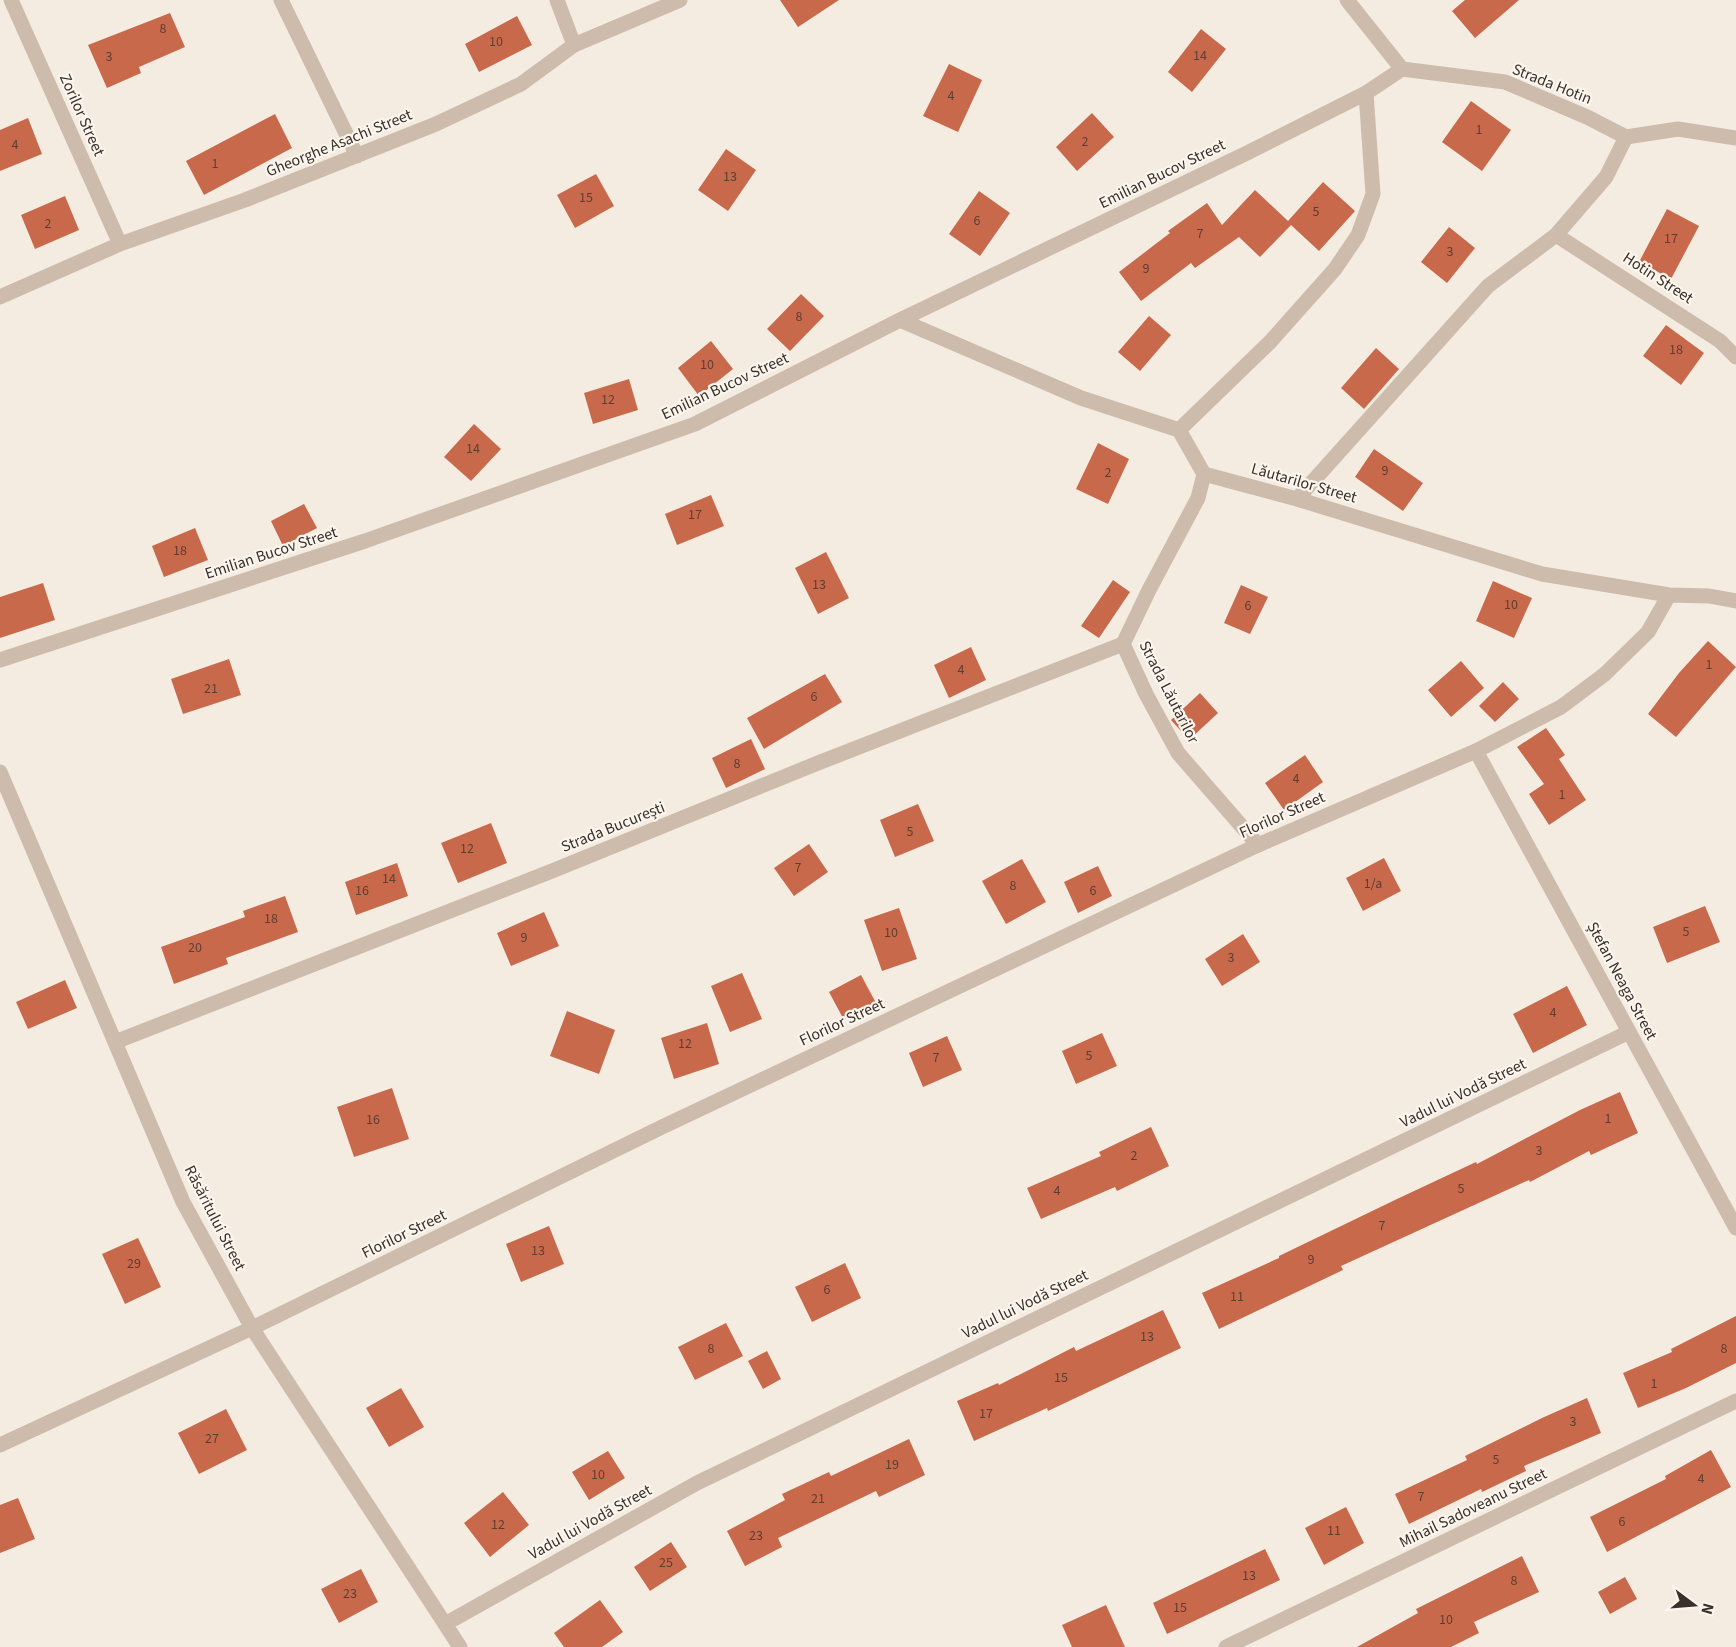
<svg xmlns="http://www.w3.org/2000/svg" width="1736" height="1647" font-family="'Source Sans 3',sans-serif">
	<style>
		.building { fill: #c8694b }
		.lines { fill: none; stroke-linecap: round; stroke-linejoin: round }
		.service { stroke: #cdbbac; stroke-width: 15 }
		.minor { stroke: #cdbbac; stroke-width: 15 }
		.labels { text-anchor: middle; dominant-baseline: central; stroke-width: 4.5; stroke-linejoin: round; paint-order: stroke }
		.number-label { font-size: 14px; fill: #5e3e33 }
		.street-label { font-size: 16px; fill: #3b302b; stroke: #fbf5ee }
	</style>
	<rect width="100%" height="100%" fill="#f4ebe1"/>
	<path class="building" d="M780,0H839L798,27Z
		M1465,0H1519L1475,38L1452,11Z
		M170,13L185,47L139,67L141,73L107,88L88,45Z
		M517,16L532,45L479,72L465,44Z
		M1201,29L1226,49L1192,92L1168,72Z
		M949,64L982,80L958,132L923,116Z
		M1471,101L1511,130L1482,171L1442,142Z
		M1092,113L1114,137L1077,171L1056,147Z
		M275,114L292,148L204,195L186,161Z
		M28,118L42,154L0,171V130Z
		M726,149L756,170L728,211L698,190Z
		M596,174L614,206L575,228L557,195Z
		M1323,182L1355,211L1319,251L1291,225L1260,257L1239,237L1195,268L1191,263L1141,301L1119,272L1170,233L1168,231L1207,203L1222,225L1255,190L1288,221Z
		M979,191L1010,213L980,256L949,234Z
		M65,196L79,230L35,249L21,215Z
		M1667,209L1699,226L1671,279L1639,262Z
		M1449,227L1475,248L1447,283L1421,262Z
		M801,294L824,316L790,351L767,329Z
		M1149,316L1171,335L1140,371L1118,352Z
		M1666,325L1704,353L1681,385L1643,356Z
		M711,341L733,369L699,396L678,368Z
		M1376,348L1399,369L1364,409L1341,388Z
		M629,379L638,410L593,424L584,393Z
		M474,424L501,449L471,481L444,457Z
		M1098,443L1129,459L1108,504L1076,489Z
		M1374,449L1423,483L1403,511L1355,477Z
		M711,495L724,526L677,545L665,514Z
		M304,504L317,528L283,546L271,521Z
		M195,528L208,560L164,577L152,546Z
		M826,552L849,598L818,614L795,568Z
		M1113,580L1130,592L1099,638L1081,626Z
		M1493,581L1532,598L1514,638L1476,621Z
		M43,583L55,620L0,638V597Z
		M1241,585L1268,597L1250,634L1224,623Z
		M1708,641L1736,667L1676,737L1648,714L1679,673Z
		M971,647L986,680L949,698L934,665Z
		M229,659L241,695L183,714L171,679Z
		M1461,661L1484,688L1451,717L1428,690Z
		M825,674L842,702L764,749L747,718Z
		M1503,682L1519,699L1495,722L1479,706Z
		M1200,693L1218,713L1189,740L1171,720Z
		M1546,728L1565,755L1559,759L1586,800L1549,825L1529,794L1544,784L1517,747Z
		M751,739L765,769L726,788L712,758Z
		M1305,755L1323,782L1284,810L1265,783Z
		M918,804L934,841L895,857L880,820Z
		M491,823L507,863L458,883L441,843Z
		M809,844L828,872L794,896L774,868Z
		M1384,858L1401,891L1363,911L1346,878Z
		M1022,859L1046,902L1006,924L982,881Z
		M397,863L408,896L356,915L345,882Z
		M1098,866L1112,896L1078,913L1064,882Z
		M285,896L298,932L226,958L228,964L174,984L161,947L245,917L243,911Z
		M1705,906L1720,942L1667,963L1653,927Z
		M899,908L917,959L882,971L864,920Z
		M544,912L559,946L511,966L497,933Z
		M1243,934L1260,962L1222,986L1205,959Z
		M742,973L762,1019L730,1032L711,986Z
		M861,975L876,1003L844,1020L829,992Z
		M65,980L77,1008L28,1029L16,1002Z
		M1567,986L1587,1025L1533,1053L1513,1014Z
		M567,1011L615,1030L599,1074L550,1056Z
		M707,1023L719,1064L674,1079L661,1038Z
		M1102,1033L1117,1066L1076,1084L1062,1051Z
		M947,1036L962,1070L923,1087L909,1053Z
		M392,1088L409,1139L354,1157L337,1107Z
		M1620,1092L1638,1133L1591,1155L1589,1151L1530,1182L1529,1180L1341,1266L1343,1270L1219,1329L1202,1293L1279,1258V1256L1397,1199L1476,1162L1477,1164L1580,1110Z
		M1151,1127L1169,1166L1117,1191L1115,1187L1041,1219L1027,1188L1101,1156L1099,1152Z
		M549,1226L564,1264L521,1282L506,1244Z
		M138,1238L161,1287L125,1304L102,1254Z
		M845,1263L861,1298L812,1322L795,1287Z
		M1163,1310L1181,1348L1048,1411L1047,1408L974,1441L957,1401L998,1383L999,1385L1074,1347L1076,1351Z
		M1736,1316V1363L1686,1388L1638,1408L1623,1373L1672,1352L1671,1349Z
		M726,1323L743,1356L695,1380L678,1347Z
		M767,1351L781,1379L763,1389L748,1361Z
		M401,1388L424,1427L389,1447L366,1408Z
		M1587,1398L1601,1433L1524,1466L1526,1471L1482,1492L1481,1489L1409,1524L1395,1494L1467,1460L1465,1456L1542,1418Z
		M226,1409L247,1450L199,1474L178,1433Z
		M909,1439L925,1475L879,1497L876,1491L778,1538L782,1547L745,1566L727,1531L785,1500L782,1494L829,1472L831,1476Z
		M1711,1450L1731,1487L1607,1552L1590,1517L1666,1479L1665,1476Z
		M608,1451L625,1478L589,1500L572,1472Z
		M503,1492L529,1525L490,1557L464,1523Z
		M18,1498L35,1539L0,1553V1505Z
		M1346,1507L1364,1543L1324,1565L1305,1528Z
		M671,1542L687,1567L650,1591L634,1567Z
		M1265,1549L1280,1580L1167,1634L1153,1603Z
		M1522,1556L1539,1592L1474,1622L1479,1633L1451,1647H1357L1418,1613L1416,1609Z
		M361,1569L378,1602L339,1623L321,1589Z
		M1625,1577L1637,1599L1610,1614L1598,1592Z
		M600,1600L623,1632L602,1647H564L554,1633Z
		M1106,1605L1125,1647H1072L1062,1625Z"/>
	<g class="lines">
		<path class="service" d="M1204,474L1198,498L1149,590L1123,644L1146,694L1178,753L1258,845"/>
		<path class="minor" d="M11,0L120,244
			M281,0L357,156
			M557,0L574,45
			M1347,0L1402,69L1505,82L1587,117L1626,137L1678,129L1736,138
			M1556,235L1720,341L1736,357
			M0,297L120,244L245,200L436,124L521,84L574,45L680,0
			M900,320L1081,398L1179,430L1204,474L1297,499L1542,574L1669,595L1709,596L1736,601
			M1179,430L1270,342L1335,269L1358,235L1373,194L1366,93
			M1297,499L1488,286L1556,235L1606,177L1626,137
			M0,660L365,541L695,424L900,320L1247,153L1366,93L1402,69
			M1476,751L1736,1228
			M0,772L183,1202L252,1328L460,1647
			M115,1042L552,871L818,763L1123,644
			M0,1445L252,1328L662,1127L1258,845L1476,751L1561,707L1605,674L1648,632L1669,595
			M445,1624L697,1483L1629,1032
			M1226,1647L1736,1401"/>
	</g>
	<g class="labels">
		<g class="number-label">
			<text x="163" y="29">8</text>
			<text x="496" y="42">10</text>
			<text x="1200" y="56">14</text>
			<text x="109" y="57">3</text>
			<text x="951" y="96">4</text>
			<text x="1479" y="130">1</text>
			<text x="1085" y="142">2</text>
			<text x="15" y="145">4</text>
			<text x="215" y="164">1</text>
			<text x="730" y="177">13</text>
			<text x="586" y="198">15</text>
			<text x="1316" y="212">5</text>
			<text x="977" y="221">6</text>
			<text x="48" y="224">2</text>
			<text x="1200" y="234">7</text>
			<text x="1671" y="239">17</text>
			<text x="1450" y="252">3</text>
			<text x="1146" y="269">9</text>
			<text x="799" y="317">8</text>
			<text x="1676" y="350">18</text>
			<text x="707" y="365">10</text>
			<text x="608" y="400">12</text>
			<text x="473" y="449">14</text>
			<text x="1385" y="471">9</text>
			<text x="1108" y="473">2</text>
			<text x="695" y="515">17</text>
			<text x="180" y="551">18</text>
			<text x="819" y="585">13</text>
			<text x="1511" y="605">10</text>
			<text x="1248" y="606">6</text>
			<text x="1709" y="665">1</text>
			<text x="961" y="670">4</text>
			<text x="211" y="689">21</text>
			<text x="814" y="697">6</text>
			<text x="737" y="764">8</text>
			<text x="1296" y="779">4</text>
			<text x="1562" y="795">1</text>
			<text x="910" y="832">5</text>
			<text x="467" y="849">12</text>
			<text x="798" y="868">7</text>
			<text x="389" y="879">14</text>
			<text x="1373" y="884">1/a</text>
			<text x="1013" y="886">8</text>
			<text x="362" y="891">16</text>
			<text x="1093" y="891">6</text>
			<text x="271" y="919">18</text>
			<text x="1686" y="932">5</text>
			<text x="891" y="933">10</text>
			<text x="524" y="938">9</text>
			<text x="195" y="948">20</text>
			<text x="1231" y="958">3</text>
			<text x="1553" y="1013">4</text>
			<text x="685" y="1044">12</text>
			<text x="1089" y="1056">5</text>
			<text x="936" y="1058">7</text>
			<text x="1608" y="1119">1</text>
			<text x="373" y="1120">16</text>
			<text x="1539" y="1151">3</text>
			<text x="1134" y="1156">2</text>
			<text x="1461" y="1189">5</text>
			<text x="1057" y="1191">4</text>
			<text x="1382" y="1226">7</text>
			<text x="538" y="1251">13</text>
			<text x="1311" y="1260">9</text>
			<text x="134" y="1264">29</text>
			<text x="827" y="1290">6</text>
			<text x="1237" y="1297">11</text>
			<text x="1147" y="1337">13</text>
			<text x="711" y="1349">8</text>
			<text x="1724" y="1349">8</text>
			<text x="1061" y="1378">15</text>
			<text x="1654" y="1384">1</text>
			<text x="986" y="1414">17</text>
			<text x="1573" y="1422">3</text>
			<text x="212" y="1439">27</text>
			<text x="1496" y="1460">5</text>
			<text x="892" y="1465">19</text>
			<text x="598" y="1475">10</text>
			<text x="1701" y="1479">4</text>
			<text x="1421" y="1497">7</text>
			<text x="818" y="1499">21</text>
			<text x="1622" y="1522">6</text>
			<text x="498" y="1525">12</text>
			<text x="1334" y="1531">11</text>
			<text x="756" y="1536">23</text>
			<text x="666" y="1563">25</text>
			<text x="1249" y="1576">13</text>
			<text x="1514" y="1581">8</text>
			<text x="350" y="1594">23</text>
			<text x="1180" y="1608">15</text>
			<text x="1446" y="1620">10</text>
		</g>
		<g class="street-label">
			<text transform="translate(1552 84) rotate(22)">Strada Hotin</text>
			<text transform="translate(82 115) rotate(66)">Zorilor Street</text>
			<text transform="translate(339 143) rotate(-22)">Gheorghe Asachi Street</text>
			<text transform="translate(1162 174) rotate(-26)">Emilian Bucov Street</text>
			<text transform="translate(1658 278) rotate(33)">Hotin Street</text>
			<text transform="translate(725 386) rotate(-25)">Emilian Bucov Street</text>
			<text transform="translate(1304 483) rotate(16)">Lăutarilor Street</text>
			<text transform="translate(271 553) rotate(-18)">Emilian Bucov Street</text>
			<text transform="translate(1169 692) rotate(63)">Strada Lăutarilor</text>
			<text transform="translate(1282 815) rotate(-24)">Florilor Street</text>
			<text transform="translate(613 827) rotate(-22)">Strada București</text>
			<text transform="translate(1622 981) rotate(62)">Ștefan Neaga Street</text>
			<text transform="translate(842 1022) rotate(-25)">Florilor Street</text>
			<text transform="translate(1463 1093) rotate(-26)">Vadul lui Vodă Street</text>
			<text transform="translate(215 1218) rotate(63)">Răsăritului Street</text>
			<text transform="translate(404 1234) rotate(-26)">Florilor Street</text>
			<text transform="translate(1025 1304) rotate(-26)">Vadul lui Vodă Street</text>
			<text transform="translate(1473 1508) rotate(-26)">Mihail Sadoveanu Street</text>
			<text transform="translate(590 1522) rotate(-29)">Vadul lui Vodă Street</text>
		</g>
	</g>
	<g transform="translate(1694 1605) rotate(106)" stroke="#fbf5ee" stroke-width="4.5" paint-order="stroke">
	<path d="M0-4.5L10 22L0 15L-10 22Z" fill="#3b302b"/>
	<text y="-9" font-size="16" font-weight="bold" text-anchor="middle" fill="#3b302b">N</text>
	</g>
</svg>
